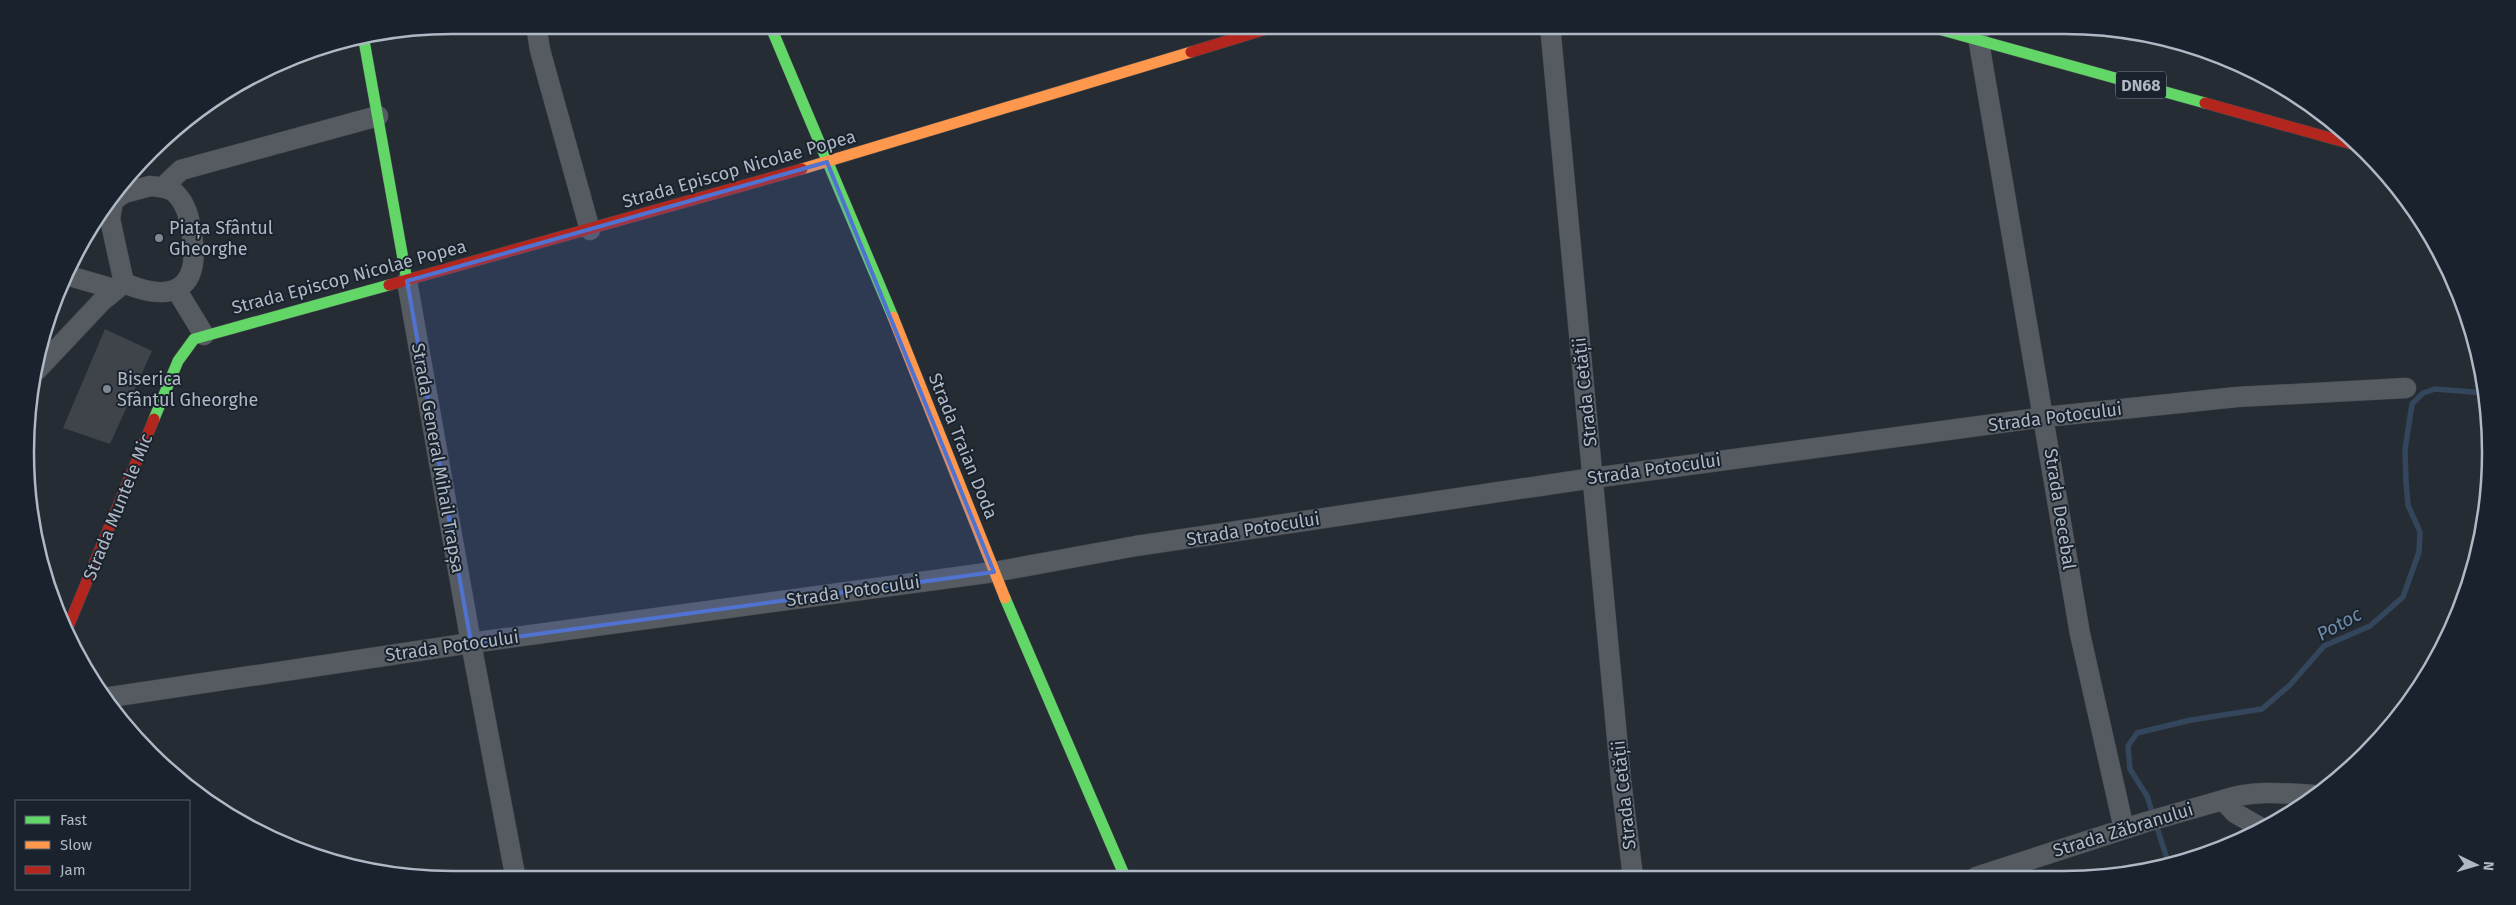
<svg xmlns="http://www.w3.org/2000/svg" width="2516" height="905" font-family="'Fira Sans',sans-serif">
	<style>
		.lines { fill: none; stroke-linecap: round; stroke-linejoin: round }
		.stream { stroke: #34465c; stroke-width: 5.5 }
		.building { fill: #3e444a }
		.street-casing { stroke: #44484e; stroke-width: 21 }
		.fast-casing { stroke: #44484e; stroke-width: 12 }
		.slow-casing { stroke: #44484e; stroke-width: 12 }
		.jam-casing { stroke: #44484e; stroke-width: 12 }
		.street { stroke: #565b61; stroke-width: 20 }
		.fast { stroke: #63d668; stroke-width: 11 }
		.slow { stroke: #ff974d; stroke-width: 11 }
		.jam { stroke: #b3261e; stroke-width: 11 }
		.marked { fill: #5073d1; fill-opacity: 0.2; stroke: #5073d1; stroke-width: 4; stroke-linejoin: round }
		.poi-dot { fill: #7f8892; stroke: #1a232d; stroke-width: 2 }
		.labels { text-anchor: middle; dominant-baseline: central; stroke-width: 4; stroke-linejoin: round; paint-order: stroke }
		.shield { fill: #1a232d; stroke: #828c97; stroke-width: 1 }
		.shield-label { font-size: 16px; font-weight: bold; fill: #afb9c5 }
		.street-label { font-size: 18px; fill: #afb9c5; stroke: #1a232d }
		.poi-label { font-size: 18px; fill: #afb9c5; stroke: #1a232d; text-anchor: start }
		.water-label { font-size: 19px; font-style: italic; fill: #708baa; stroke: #1a232d }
		.rim { fill: none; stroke: #afb9c5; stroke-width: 2.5 }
	</style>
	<rect width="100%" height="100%" fill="#262c33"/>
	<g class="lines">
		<path class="stream" d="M2168,862L2147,796L2130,769L2128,746L2137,733L2191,720L2262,709L2290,685L2324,646L2370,626L2403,597L2419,552L2420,532L2408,505L2406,481L2405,450L2412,404L2423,393L2435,389L2486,393"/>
	</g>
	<path class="building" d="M105,329L152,351L110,444L63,428Z"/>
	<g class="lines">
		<defs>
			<path id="street" d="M536,25L540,50L590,230
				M1550,25L1621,780L1633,877
				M1976,25L2080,634L2124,829
				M150,186C159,187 168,187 175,193C187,204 190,221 192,235C201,291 171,303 124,283L110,219L113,201L124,193Z
				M163,187L181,170L378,116
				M66,275L114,289
				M407,281L471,643L516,880
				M176,289L204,335
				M37,370L102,301L124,283
				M104,698L471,643L994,572L1136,546L1593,478L2045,417L2237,397L2406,388
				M2223,800C2253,790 2283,793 2314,795
				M1976,877L2146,822L2223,800L2235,813L2263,829"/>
			<path id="fast" d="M770,25L893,317
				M1924,25L2205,103
				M363,35L407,281
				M154,419L178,361L194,339L389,285
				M1005,598L1126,879"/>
			<path id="slow" d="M802,169L1191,52
				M893,317L1005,598"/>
			<path id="jam" d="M1191,52L1279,25
				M2205,103L2359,146
				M389,285L802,169
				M68,627L154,419"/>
		</defs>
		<use href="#street" class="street-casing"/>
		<use href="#fast" class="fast-casing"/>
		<use href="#slow" class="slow-casing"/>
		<use href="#jam" class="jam-casing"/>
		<use href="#street" class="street"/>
		<use href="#fast" class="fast"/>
		<use href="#slow" class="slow"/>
		<use href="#jam" class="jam"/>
	</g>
	<path class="marked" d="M827,162L994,572L471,643L407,281Z"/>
	<g class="poi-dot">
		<circle cx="159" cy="238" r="5"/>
		<circle cx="107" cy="389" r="5"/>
	</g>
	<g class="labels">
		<rect class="shield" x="2116" y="71.5" width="50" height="27" rx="4"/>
		<g class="shield-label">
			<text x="2141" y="85">DN68</text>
		</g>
		<g class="street-label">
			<text transform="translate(739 169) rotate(-16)">Strada Episcop Nicolae Popea</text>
			<text transform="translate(349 277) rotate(-15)">Strada Episcop Nicolae Popea</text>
			<text transform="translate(1585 392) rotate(-96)">Strada Cetății</text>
			<text transform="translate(2055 417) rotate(-7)">Strada Potocului</text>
			<text transform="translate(963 446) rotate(68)">Strada Traian Doda</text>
			<text transform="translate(438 458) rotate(80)">Strada General Mihail Trapșa</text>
			<text transform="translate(1654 469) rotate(-8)">Strada Potocului</text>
			<text transform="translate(118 507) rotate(-68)">Strada Muntele Mic</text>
			<text transform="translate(2060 509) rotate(81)">Strada Decebal</text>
			<text transform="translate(1253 529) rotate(-9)">Strada Potocului</text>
			<text transform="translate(853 591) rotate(-8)">Strada Potocului</text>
			<text transform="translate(452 646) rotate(-8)">Strada Potocului</text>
			<text transform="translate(1624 795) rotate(-96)">Strada Cetății</text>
			<text transform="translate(2123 830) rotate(-17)">Strada Zăbranului</text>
		</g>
		<g class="poi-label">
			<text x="169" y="228">Piața Sfântul<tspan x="169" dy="21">Gheorghe</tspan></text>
			<text x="117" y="379">Biserica<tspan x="117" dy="21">Sfântul Gheorghe</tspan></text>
		</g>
		<g class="water-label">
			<text transform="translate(2339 624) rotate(-29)">Potoc</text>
		</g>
	</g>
	<path d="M0 0H2516V905H0ZM452 34H2064A418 418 0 0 1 2482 452V453A418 418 0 0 1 2064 871H452A418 418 0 0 1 34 453V452A418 418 0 0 1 452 34Z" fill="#1a232d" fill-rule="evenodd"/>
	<path class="rim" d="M452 34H2064A418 418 0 0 1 2482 452V453A418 418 0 0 1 2064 871H452A418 418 0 0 1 34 453V452A418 418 0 0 1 452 34Z"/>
	<rect x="15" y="800" width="175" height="90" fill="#1a232d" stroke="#565f6a"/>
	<rect x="25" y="816" width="25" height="8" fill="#63d668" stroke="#565f6a"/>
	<text x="60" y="825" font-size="15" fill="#afb9c5">Fast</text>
	<rect x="25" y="841" width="25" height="8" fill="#ff974d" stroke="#565f6a"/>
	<text x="60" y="850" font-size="15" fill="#afb9c5">Slow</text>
	<rect x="25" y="866" width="25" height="8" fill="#b3261e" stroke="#565f6a"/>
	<text x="60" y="875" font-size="15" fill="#afb9c5">Jam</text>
	<g transform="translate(2476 865) rotate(95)" stroke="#1a232d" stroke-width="4" paint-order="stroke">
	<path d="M0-4L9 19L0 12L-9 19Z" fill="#afb9c5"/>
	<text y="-8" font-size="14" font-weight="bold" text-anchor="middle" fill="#afb9c5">N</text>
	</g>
</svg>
